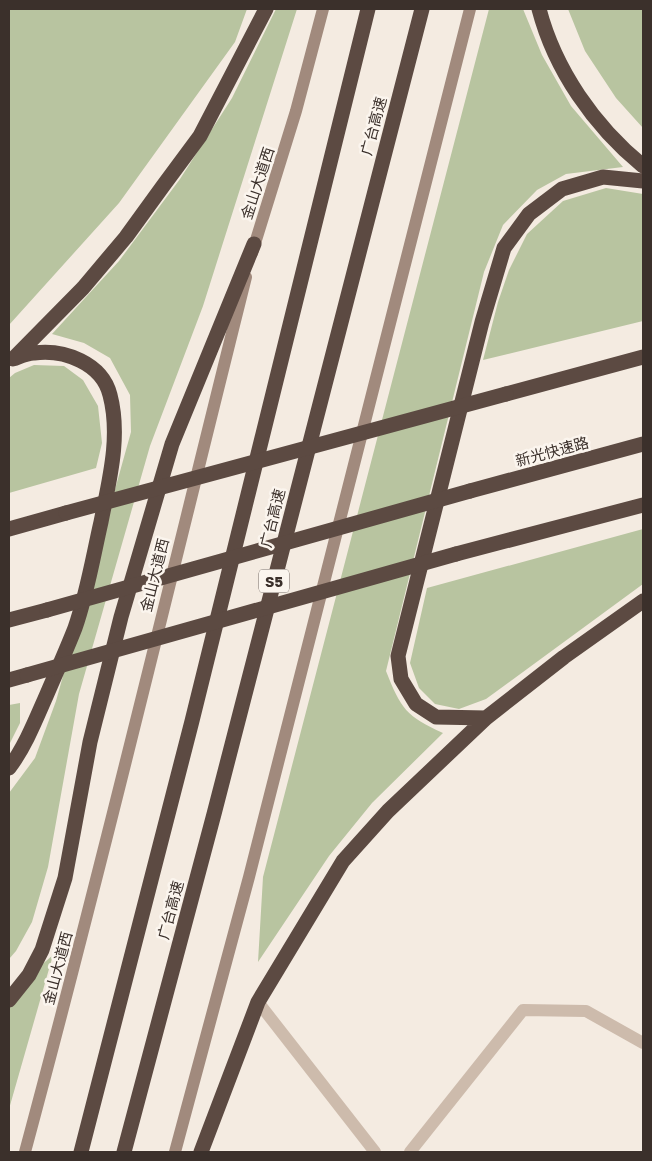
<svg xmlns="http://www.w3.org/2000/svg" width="652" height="1161" font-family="'Golos Text','Noto Sans SC',sans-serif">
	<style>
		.green { fill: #b8c4a0 }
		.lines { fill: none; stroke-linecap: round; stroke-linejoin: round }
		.street { stroke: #cdbbac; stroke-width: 12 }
		.secondary { stroke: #a18a7d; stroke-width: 12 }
		.highway { stroke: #5c4a42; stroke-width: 15 }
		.highway-bridge { stroke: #5c4a42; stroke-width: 15 }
		.labels { text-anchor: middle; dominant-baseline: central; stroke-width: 5; stroke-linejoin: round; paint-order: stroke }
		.shield { fill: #fbf5ee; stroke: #756b66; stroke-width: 1 }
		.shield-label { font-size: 14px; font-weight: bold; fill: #3b302b }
		.street-label { font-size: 15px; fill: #3b302b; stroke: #fbf5ee }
	</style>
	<rect width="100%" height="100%" fill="#f4ebe1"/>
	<path class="green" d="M9,9H247L235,42L119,203L9,325Z
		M276,9H297L203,306L150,446L79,694L48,867L32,922L16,951L9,959V793L35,758L56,701L131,432L130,395L110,358L84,343L52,334L119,261L180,179L232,98Z
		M489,9H523L542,55L571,106L623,167L566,174L537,190L503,225L484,272L386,671C401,709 406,716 443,733L372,803L329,856L258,962L263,877Z
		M568,9H643V128L616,98L585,51Z
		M606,188L643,194V321L483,360L498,302L509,270L527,234L563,201Z
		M34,365L64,366L83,380L98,406L102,443L96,468L9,493V378L15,373Z
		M643,529V584L486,699L459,709L435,704L419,688L410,663L427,588Z
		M20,703V723L9,745V705Z
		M53,955L9,1109V993Z"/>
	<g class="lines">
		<path class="street" d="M258,1002L375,1152
			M410,1152L523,1010L586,1011L643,1043"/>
		<path class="secondary" d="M252,253L296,111L323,9
			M25,1152C103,862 173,569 246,277
			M175,1152L249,877L470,9"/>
		<path class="highway" d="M539,9C555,70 594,126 643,166
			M14,358L83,288L126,237L163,186L200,136L266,9
			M506,394L643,357
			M470,491L643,444
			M9,529L66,513
			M456,554L643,505
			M9,620L47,610
			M9,680L27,675
			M486,718L436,717L416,704L401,679L398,656L482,322L504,248L529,214L562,189L603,177L643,181
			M9,768C25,747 36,719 47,694C56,673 66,651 75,628C87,594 93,557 101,522C109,481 121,437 110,395C102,363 64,349 34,353C27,353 19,357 13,359
			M9,1000L29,975L42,950L65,878L90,742L121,617L172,444L254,244
			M81,1152L192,721L368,9
			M124,1152L214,814L422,9
			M201,1152L258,1002L343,861L388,811L486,718L564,657L643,601"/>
		<path class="highway-bridge" d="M66,513L506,394
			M47,610L470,491
			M27,675L456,554"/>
	</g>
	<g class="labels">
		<rect class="shield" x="259" y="569.5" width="30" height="23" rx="4"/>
		<g class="shield-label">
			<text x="274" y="581">S5</text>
		</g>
		<g class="street-label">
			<text transform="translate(373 126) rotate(-75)">广台高速</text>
			<text transform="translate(257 183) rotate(-72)">金山大道西</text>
			<text transform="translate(552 451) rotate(-15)">新光快速路</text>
			<text transform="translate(272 518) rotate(-76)">广台高速</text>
			<text transform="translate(154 575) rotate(-76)">金山大道西</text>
			<text transform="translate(170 910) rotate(-75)">广台高速</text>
			<text transform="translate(57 968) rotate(-75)">金山大道西</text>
		</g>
	</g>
	<rect width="652" height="1161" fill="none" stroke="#3b302b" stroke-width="20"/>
</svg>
